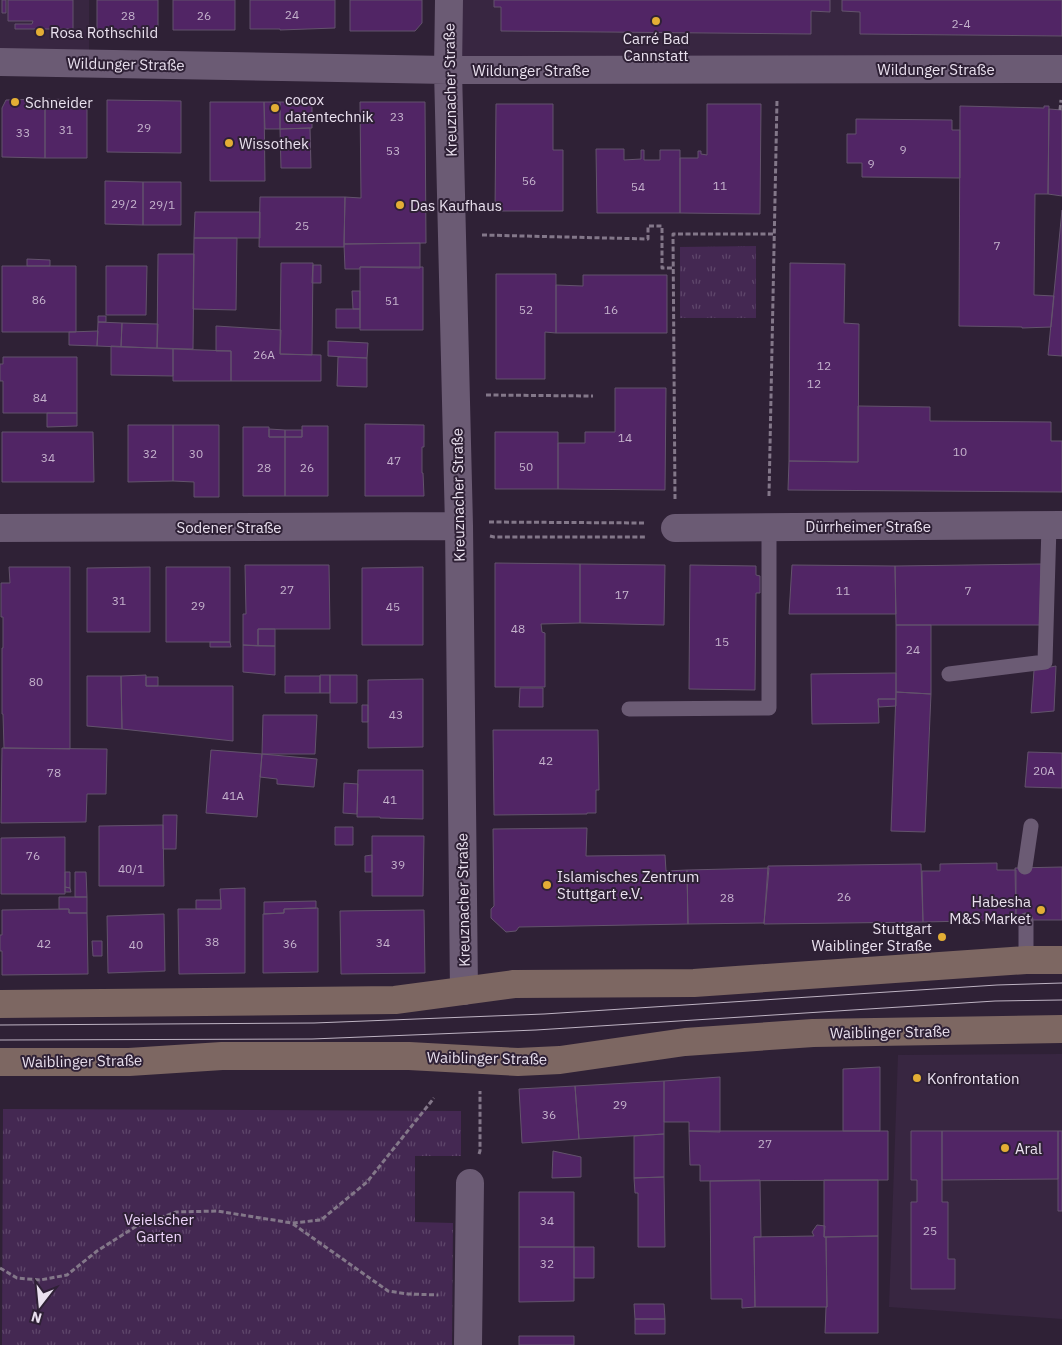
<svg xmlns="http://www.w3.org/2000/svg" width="1062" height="1345" font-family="'IBM Plex Sans',sans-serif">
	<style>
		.built { fill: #382641 }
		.park { fill: url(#park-tufts) }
		.building { fill: #512565; stroke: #63536c }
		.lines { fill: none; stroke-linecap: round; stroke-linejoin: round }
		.path { stroke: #837789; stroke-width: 3; stroke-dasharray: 5 2.5; stroke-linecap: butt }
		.service { stroke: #6b5b74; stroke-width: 15 }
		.minor { stroke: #6b5b74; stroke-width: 28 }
		.secondary { stroke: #7d6762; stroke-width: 28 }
		.tram { stroke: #beb3c3; stroke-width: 1 }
		.poi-dot { fill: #e3ae35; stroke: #2f2136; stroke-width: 2 }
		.labels { text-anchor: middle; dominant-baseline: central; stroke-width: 4; stroke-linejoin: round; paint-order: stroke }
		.number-label { font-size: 12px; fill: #c4b2cc }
		.poi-label { font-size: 15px; fill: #eae1ef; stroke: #2f2136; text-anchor: start }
		.street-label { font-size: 15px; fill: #eae1ef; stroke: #2f2136 }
		.park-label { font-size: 15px; fill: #ebd2f8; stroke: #2f2136 }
	</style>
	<defs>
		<pattern id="park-tufts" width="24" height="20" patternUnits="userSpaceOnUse" patternTransform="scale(1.25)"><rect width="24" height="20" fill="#442852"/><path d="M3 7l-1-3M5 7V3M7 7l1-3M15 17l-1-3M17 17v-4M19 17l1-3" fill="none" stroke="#5f476b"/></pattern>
	</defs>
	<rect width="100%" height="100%" fill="#2f2136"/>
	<path class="built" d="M0,0H89V60L0,59Z
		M456,0H1062V69L455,64Z
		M1062,1054V1319L889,1307L898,1055Z"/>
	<path class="park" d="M756,246V318H680V247Z
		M3,1109L461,1111V1156H415V1222L453,1223L452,1345H2Z"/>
	<path class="building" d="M2,0H6V13H2Z
		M8,0H73V29H15V24H32L33,21H8Z
		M97,0H158V30H97Z
		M173,0H235V30H173Z
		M250,0H335V28L280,30V29H250Z
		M350,0H422V23L415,31H350Z
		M494,0H830V12L811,11V34L501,31V7H494Z
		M842,0H1062V36L860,34V12L842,11Z
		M45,99L87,100V158H45Z
		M45,99V158L2,157V108L6,100Z
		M107,100L181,101V153L107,152Z
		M210,102H264L265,181H210Z
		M264,102H280V129H265Z
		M280,102H312V128L280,129Z
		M360,102H425L426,243L344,244L345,197L361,198Z
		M496,104H553V150H563V211H495Z
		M707,104H761L760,214L680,213V158H698V151H701V154L707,155Z
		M960,106L1044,108V106H1049L1048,194H1035L1034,295L1054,296L1051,327L1022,328V327L959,326Z
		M1049,109L1062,110V196L1048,194Z
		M856,119L952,120V130H960V178L862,177V163H847V134H856Z
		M310,128L311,168H281L280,129Z
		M596,149H624V160L641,159V150H644V160H660V150H680V213H597Z
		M105,181L143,182V225L105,224Z
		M143,182H181V225H143Z
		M260,197H345L344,247H259Z
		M1062,210V356L1048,355Z
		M195,212H260V238H194Z
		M194,238H237L236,310L193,309Z
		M420,243V268L360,267V269H345L344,244Z
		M158,254H194L193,349L157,348Z
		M27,259L50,260V266H27Z
		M281,263H313L312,355L280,354Z
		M790,263L845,264L844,323L859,324L858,462L789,461Z
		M313,265H321V283H312Z
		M2,266H76V332H2Z
		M106,266H147L146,315H106Z
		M360,267H423V330H360Z
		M496,274H556V333L545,332V379H496Z
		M583,275H667V333H556V285L583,286Z
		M352,291H360V309H353Z
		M336,309H360V328H336Z
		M98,316H106V322H98Z
		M98,322L122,323L121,347L97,346Z
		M122,323L158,324L157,348L121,347Z
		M216,326L281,330L280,354L321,355V381H231V351H216Z
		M98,331L97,346L69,345V332Z
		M328,341L368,343L367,358L328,356Z
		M111,346L173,349V376L111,375Z
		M173,349L231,351V381H173Z
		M3,357H77V413H3V381H0V364H3Z
		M338,357L367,358V387L337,386Z
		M615,388H666L665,490L558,489V443H585V432H615Z
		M858,406L930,407V421L1051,422V441H1062V492L788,490L789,461L858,462Z
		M47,413H77V426L47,427Z
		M365,424L424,425V447H422V473H423L424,496H365Z
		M128,425H173V481L128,482Z
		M173,425H219V497H194V482L173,481Z
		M302,426H328V496H285V437H302Z
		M243,427H269V437H285V496H243Z
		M269,429L285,430V437H269Z
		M285,430H302V437H285Z
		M2,432H93L94,482H2Z
		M495,432H558V489H495Z
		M495,563L580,564V623L541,624L542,632L545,633V687H495Z
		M580,564L665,565L664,625L580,623Z
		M1041,564L1040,625H896L895,566Z
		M245,565H329L330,629H258V646L243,645V614H246Z
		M690,565L756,566V575L760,576V593H756L755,690L689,689Z
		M792,565L895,566L896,614H789Z
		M9,567H70V749L4,748L3,714H2V648H3V617H1V583H10Z
		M150,567V632H87V568Z
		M166,567H230V642H166Z
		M423,567V645H362V568Z
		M896,625H931V694L896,692Z
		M258,629H275V646H258Z
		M210,642H230L231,647H210Z
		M243,645L275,646V675L243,672Z
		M1056,666L1054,711L1031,713L1034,670Z
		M896,673V699H878L879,723L812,724L811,674Z
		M146,675V686H233V741L122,729L121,676Z
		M320,675H330V693H320Z
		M330,675H357V703H330Z
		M87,676H121L122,729L87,726Z
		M285,676H320V693H285Z
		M146,677H158V686H146Z
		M423,679V747L368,748V680Z
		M520,688H543V707H519Z
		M896,692L931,694L925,832L891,831Z
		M878,699H896V706L879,707Z
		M362,705H368V722H362Z
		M263,715H317L315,754H262Z
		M493,730H598L599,790H596V813H587V814L494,815Z
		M2,748L107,749L106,794H87L86,822L1,823Z
		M211,750L262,754L257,817L206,813Z
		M1028,752L1062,753V788L1025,787Z
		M262,754L317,759L314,787L277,784V779L260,777Z
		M358,770H423V819L380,818V817H357Z
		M344,783L358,784L357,814L343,813Z
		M163,815H177L176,849H163Z
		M163,825L164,886H99V826Z
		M335,827H353V845H335Z
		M587,828L586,856L665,855L666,871L687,870L688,924L519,927L516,931L506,932L491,918V909L494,906L493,829Z
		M372,836H424L423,896H372Z
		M65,837V894H1V838Z
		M372,855V872H365V856Z
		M997,863V870H1016V920L923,922L922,871H940V864Z
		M921,864L923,922L764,924L768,866Z
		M1062,867V920H1016L1015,868Z
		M769,868L764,923L688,924L687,870Z
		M65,872H70V888L65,887Z
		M75,872H86L87,897H75Z
		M65,887L70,888L71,892H65Z
		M245,888V973L179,974L178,909H221L220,889Z
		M59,897H87V913H69V909H59Z
		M196,900H221V909H196Z
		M316,901V908L284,909V913L264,914V902Z
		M318,908V972L263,973V914L284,913V909Z
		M69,909V913H87L88,974L2,975V951H0V935H2V910Z
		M424,910L425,973L341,974L340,911Z
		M164,914L165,971L108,973L107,916Z
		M92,941H102V956H93Z
		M880,1067V1131H843V1069Z
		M720,1077V1132L689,1131V1122H664V1081Z
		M664,1081V1134L579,1139L575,1086Z
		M575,1086L579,1139L522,1143L519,1089Z
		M689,1131H888V1180L700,1181V1165H690Z
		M911,1131H942V1202H948V1259H955V1289H911V1202H917V1180H911Z
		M942,1131H1058V1179L942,1180Z
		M1058,1131H1062V1211H1058Z
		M664,1134V1177L634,1178V1136Z
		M553,1151L581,1157V1177L552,1178Z
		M664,1177L665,1247H638V1193H635L634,1178Z
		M760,1180L761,1237H754L755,1307L742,1308V1299H711L710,1181Z
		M824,1180H878V1236L824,1237Z
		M519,1192H574V1247H519Z
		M817,1225L825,1226L824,1237H826L827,1307H755L754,1237L814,1236L812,1232Z
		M878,1236V1333H825L826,1307H827L826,1237Z
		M519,1247H574V1301L519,1302Z
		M574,1247H594V1278H574Z
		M634,1304H664L665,1319H635Z
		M635,1319H665V1334H635Z
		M519,1336H574V1345H519Z"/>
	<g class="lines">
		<path class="path" d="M1060,110L1061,100
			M482,235L648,239V226H662V268H673
			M486,395L593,396
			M769,496L777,100
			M675,499L673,234H774
			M489,522L645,523
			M490,536L494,537H646
			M479,1154L480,1151V1091
			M293,1224L388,1291L408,1294L438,1295
			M0,1268L17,1278L40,1280L67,1275L97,1251L135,1227L176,1212L217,1211L292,1223L321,1220L367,1182L434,1098"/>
		<path class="service" d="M949,674L1045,662L1049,526
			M629,709L769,708V527
			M1025,867L1031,826
			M1026,920V960"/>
		<path class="minor" d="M449,0L448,70L459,526L464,991
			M0,62L448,70L1062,69
			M0,528L459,526
			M675,528L1062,525
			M468,1345L470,1183"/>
		<path class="secondary" d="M0,1004L395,1000L514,984L694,983L1026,960H1062
			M0,1062H129L222,1056H409L518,1062L560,1060L685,1042L813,1033L1062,1029"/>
		<path class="tram" d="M0,1025L314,1023L544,1014L997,985L1062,983
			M0,1040L312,1039L536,1030L995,1001L1062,1000"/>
	</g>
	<g class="poi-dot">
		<circle cx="656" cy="21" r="5"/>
		<circle cx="40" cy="32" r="5"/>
		<circle cx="15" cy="102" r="5"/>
		<circle cx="275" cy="108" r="5"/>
		<circle cx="229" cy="143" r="5"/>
		<circle cx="400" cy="205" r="5"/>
		<circle cx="547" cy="885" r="5"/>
		<circle cx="1041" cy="910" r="5"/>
		<circle cx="942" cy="937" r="5"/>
		<circle cx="917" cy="1078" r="5"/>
		<circle cx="1005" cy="1148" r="5"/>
	</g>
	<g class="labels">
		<g class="number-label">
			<text x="292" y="14">24</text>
			<text x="128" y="15">28</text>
			<text x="204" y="15">26</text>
			<text x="961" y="23">2-4</text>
			<text x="397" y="116">23</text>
			<text x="144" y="127">29</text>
			<text x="66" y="129">31</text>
			<text x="23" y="132">33</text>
			<text x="903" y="149">9</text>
			<text x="393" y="150">53</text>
			<text x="871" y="163">9</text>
			<text x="529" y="180">56</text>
			<text x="720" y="185">11</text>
			<text x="638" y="186">54</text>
			<text x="124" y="203">29/2</text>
			<text x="162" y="204">29/1</text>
			<text x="302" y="225">25</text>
			<text x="997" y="245">7</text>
			<text x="39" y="299">86</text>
			<text x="392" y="300">51</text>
			<text x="526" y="309">52</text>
			<text x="611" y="309">16</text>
			<text x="264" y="354">26A</text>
			<text x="824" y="365">12</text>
			<text x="814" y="383">12</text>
			<text x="40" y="397">84</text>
			<text x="625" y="437">14</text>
			<text x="960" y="451">10</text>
			<text x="150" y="453">32</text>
			<text x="196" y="453">30</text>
			<text x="48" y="457">34</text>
			<text x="394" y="460">47</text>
			<text x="526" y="466">50</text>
			<text x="264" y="467">28</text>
			<text x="307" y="467">26</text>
			<text x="287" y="589">27</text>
			<text x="843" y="590">11</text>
			<text x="968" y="590">7</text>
			<text x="622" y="594">17</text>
			<text x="119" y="600">31</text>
			<text x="198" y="605">29</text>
			<text x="393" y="606">45</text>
			<text x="518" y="628">48</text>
			<text x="722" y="641">15</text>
			<text x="913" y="649">24</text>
			<text x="36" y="681">80</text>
			<text x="396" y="714">43</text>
			<text x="546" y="760">42</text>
			<text x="1044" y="770">20A</text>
			<text x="54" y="772">78</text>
			<text x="233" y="795">41A</text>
			<text x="390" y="799">41</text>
			<text x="33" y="855">76</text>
			<text x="398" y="864">39</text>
			<text x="131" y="868">40/1</text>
			<text x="844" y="896">26</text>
			<text x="727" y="897">28</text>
			<text x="212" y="941">38</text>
			<text x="383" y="942">34</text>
			<text x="44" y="943">42</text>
			<text x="290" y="943">36</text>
			<text x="136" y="944">40</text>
			<text x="620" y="1104">29</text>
			<text x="549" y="1114">36</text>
			<text x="765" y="1143">27</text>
			<text x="547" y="1220">34</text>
			<text x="930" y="1230">25</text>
			<text x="547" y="1263">32</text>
		</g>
		<g class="poi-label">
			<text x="50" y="32">Rosa Rothschild</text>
			<text x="656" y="38" text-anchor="middle">Carré Bad<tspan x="656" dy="17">Cannstatt</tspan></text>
			<text x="285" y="99">cocox<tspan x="285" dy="17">datentechnik</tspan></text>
			<text x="25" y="102">Schneider</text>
			<text x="239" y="143">Wissothek</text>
			<text x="410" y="205">Das Kaufhaus</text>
			<text x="557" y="876">Islamisches Zentrum<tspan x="557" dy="17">Stuttgart e.V.</tspan></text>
			<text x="1031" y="901" text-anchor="end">Habesha<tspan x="1031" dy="17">M&amp;S Market</tspan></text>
			<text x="932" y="928" text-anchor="end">Stuttgart<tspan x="932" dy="17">Waiblinger Straße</tspan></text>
			<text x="927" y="1078">Konfrontation</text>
			<text x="1015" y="1148">Aral</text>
		</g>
		<g class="street-label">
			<text transform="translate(126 64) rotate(1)">Wildunger Straße</text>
			<text x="936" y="69">Wildunger Straße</text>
			<text x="531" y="70">Wildunger Straße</text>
			<text transform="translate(450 90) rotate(-91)">Kreuznacher Straße</text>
			<text transform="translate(458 495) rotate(-91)">Kreuznacher Straße</text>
			<text x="868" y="526">Dürrheimer Straße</text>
			<text x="229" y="527">Sodener Straße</text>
			<text transform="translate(463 900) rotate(-91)">Kreuznacher Straße</text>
			<text transform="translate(890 1032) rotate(-1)">Waiblinger Straße</text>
			<text transform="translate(487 1058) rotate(1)">Waiblinger Straße</text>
			<text transform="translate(82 1061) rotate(-1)">Waiblinger Straße</text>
		</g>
		<g class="park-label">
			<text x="159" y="1219">Veielscher<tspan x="159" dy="17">Garten</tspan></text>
		</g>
	</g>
	<g transform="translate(40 1305) rotate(196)" stroke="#2f2136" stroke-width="4" paint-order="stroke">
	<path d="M0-4L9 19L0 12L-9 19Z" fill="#eae1ef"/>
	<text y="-8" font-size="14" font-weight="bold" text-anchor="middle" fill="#eae1ef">N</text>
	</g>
</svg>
